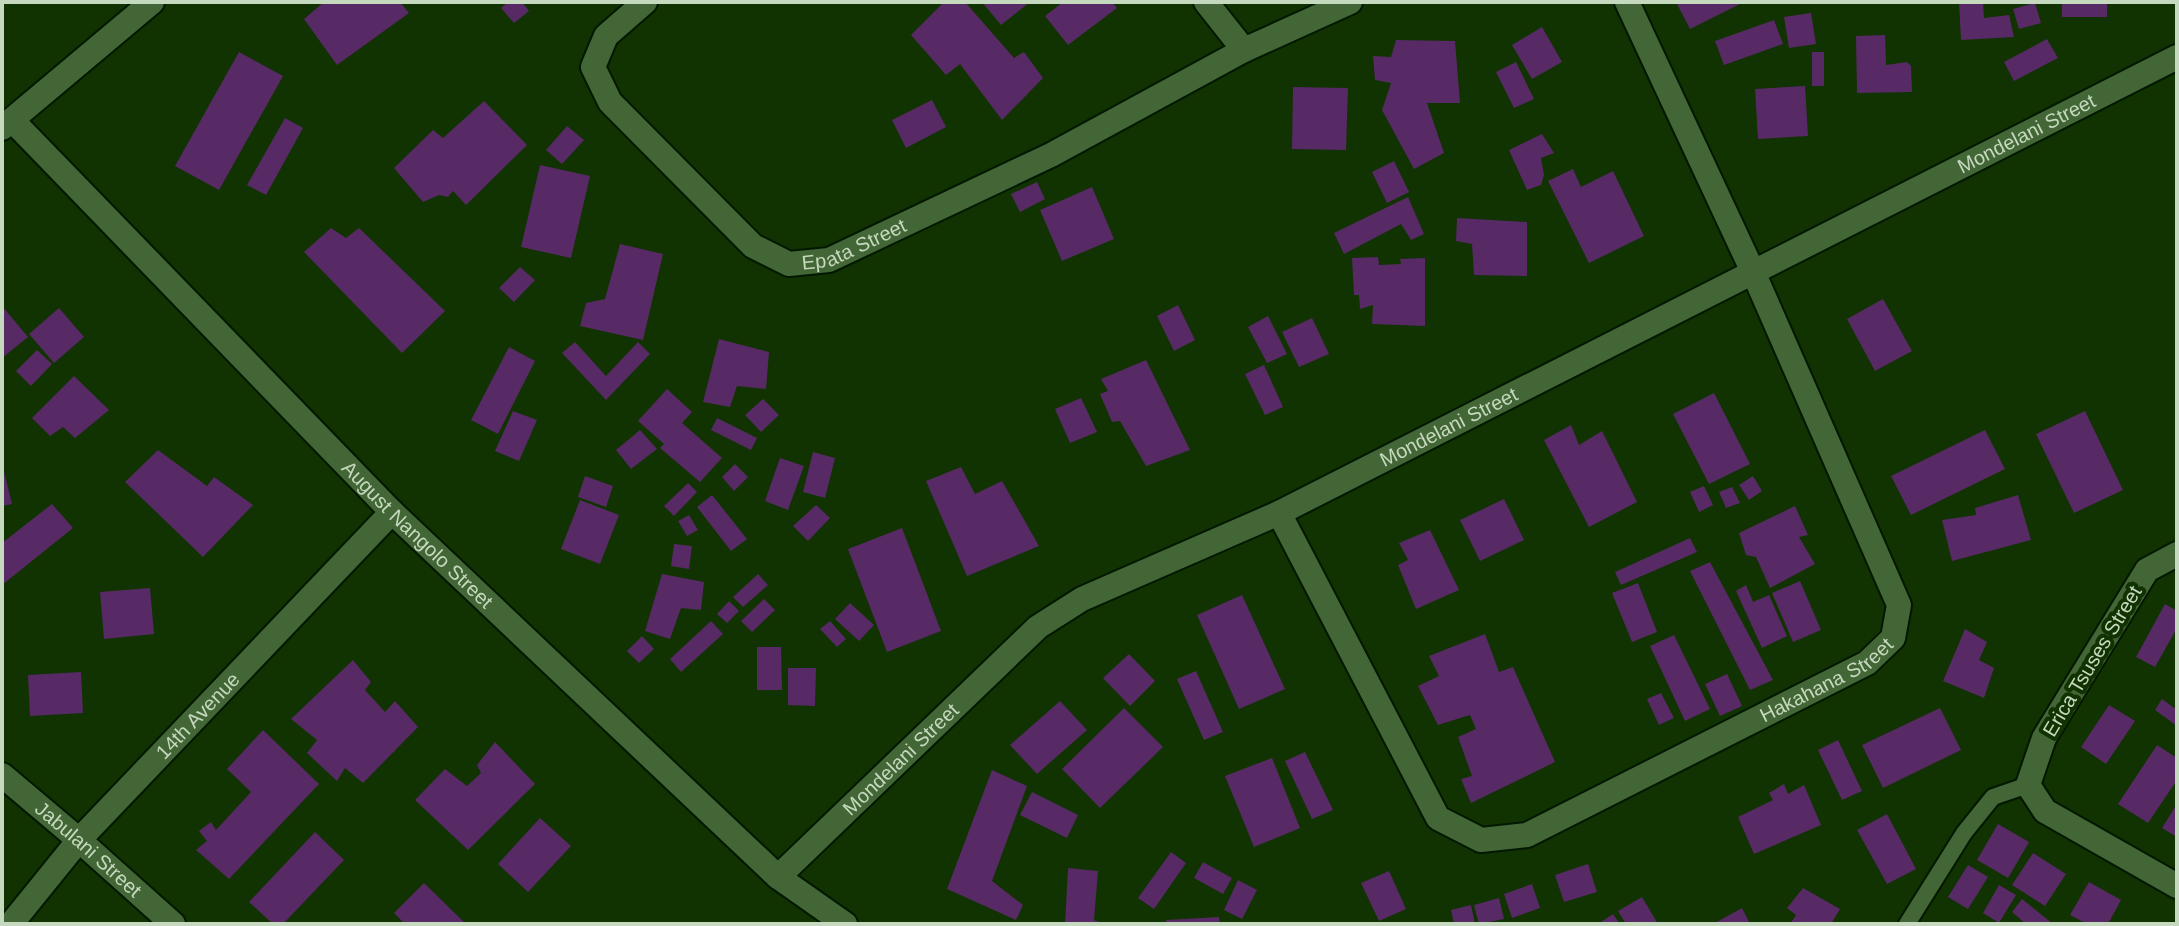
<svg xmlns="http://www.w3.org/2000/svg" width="2179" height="926" font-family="Helvetica,sans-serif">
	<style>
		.building { fill: #572a65 }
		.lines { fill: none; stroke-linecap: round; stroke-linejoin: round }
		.service-casing { stroke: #021800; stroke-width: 20 }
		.minor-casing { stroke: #021800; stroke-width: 28 }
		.tertiary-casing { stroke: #021800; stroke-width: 28 }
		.service { stroke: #436636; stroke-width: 16 }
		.minor { stroke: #436636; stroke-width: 24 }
		.tertiary { stroke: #436636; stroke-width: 24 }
		.labels { text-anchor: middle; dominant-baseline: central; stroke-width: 8; stroke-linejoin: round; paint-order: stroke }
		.street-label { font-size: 20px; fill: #c5d9be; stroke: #113201 }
	</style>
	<rect width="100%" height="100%" fill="#113201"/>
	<path class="building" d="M324,2H400L409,13L337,65L304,19Z
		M508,2H522L529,11L514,23L501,8Z
		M944,2H965L1014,58L1024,52L1043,78L1002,120L960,64L946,75L911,35Z
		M982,2H1030L1001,25Z
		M1063,2H1112L1117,8L1068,45L1045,16Z
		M1676,2H1744L1690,29Z
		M1959,2H1983L1984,18L2009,15L2014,37L1961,40Z
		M2062,2H2107V17H2062Z
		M2035,3L2041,23L2019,29L2013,9Z
		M1811,13L1816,44L1789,48L1784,17Z
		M1774,20L1783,44L1724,65L1715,41Z
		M1542,27L1562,62L1532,79L1512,45Z
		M1885,35L1886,65L1907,62L1911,66L1912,92L1857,93L1856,36Z
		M2047,39L2058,58L2014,81L2004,62Z
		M1396,40L1455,41L1460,103H1427L1444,153L1414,169L1382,110L1391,83L1375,80L1373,56L1391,57Z
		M239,52L283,76L219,190L175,166Z
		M1812,52H1824V86H1812Z
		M1516,62L1534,99L1514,108L1496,72Z
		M1805,86L1808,136L1758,139L1755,89Z
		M1293,87L1348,88L1346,150L1292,149Z
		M932,100L946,127L906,148L892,120Z
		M484,101L527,145L466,205L453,191L448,197L439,195L423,202L394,168L433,130L443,138Z
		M285,118L303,128L266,195L247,185Z
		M567,126L584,140L562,164L546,150Z
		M1542,134L1554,153L1541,158L1544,175L1541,185L1527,190L1509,150Z
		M1394,161L1409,192L1387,203L1372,172Z
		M540,165L590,176L571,258L521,247Z
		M1573,169L1581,187L1613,171L1644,236L1589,263L1548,181Z
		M1037,182L1045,199L1020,212L1011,194Z
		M1092,187L1114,239L1062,261L1040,210Z
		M1408,197L1424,234L1411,240L1401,224L1344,254L1334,233Z
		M1457,218L1527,222V276L1474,275L1472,244L1456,241Z
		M331,228L346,238L359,228L445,311L402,353L304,252Z
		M620,244L663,254L643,340L580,326L586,303L605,299Z
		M1378,257L1379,265L1401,264L1400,259L1425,258V326L1372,324L1373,305L1360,309L1359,295H1354L1352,258Z
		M520,267L535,280L514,302L499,288Z
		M1883,299L1912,351L1875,371L1847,319Z
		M1178,305L1195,340L1174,351L1157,316Z
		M2,306L28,337L2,358Z
		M59,308L84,337L54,363L29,334Z
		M1268,316L1287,354L1267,363L1248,327Z
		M1312,318L1329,354L1299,367L1282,332Z
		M719,339L769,352L766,389L737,386L730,407L703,402Z
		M575,342L606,376L638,342L650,354L606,400L562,353Z
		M509,347L535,361L498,434L471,420Z
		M37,350L52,364L31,386L16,371Z
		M1146,360L1190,450L1146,466L1120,421L1112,422L1100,394L1108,391L1101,379Z
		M1264,365L1283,407L1265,415L1245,374Z
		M74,376L109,410L75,438L63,427L50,436L32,418Z
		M667,389L692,412L682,423L722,458L700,482L660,448L664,444L638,421Z
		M1714,393L1750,464L1709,484L1673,414Z
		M1081,398L1097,432L1070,443L1055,409Z
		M763,399L779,415L761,432L745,415Z
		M513,411L537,420L519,461L495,451Z
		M2085,411L2123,490L2074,513L2036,434Z
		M717,418L757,438L751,450L711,430Z
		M1571,425L1579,445L1602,431L1637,502L1589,527L1544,440Z
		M640,430L657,449L631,469L616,450Z
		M1985,430L2005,469L1911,515L1891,476Z
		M158,450L207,486L214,477L253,505L203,557L125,482Z
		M813,452L835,458L825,498L803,492Z
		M780,458L804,466L788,510L765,501Z
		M2,464L12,504L2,506Z
		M735,464L748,477L734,491L722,477Z
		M961,467L975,494L1002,481L1039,546L967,576L926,481Z
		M585,476L613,486L606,507L578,497Z
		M1753,476L1762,491L1749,500L1739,485Z
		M688,483L697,492L674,516L664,506Z
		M1704,486L1713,505L1699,512L1690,492Z
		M1732,487L1740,503L1726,508L1719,492Z
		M712,495L747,539L731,551L697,507Z
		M2018,495L2031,540L1952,561L1942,520L1976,515L1975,508Z
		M1504,499L1524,540L1480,561L1460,520Z
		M580,500L619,515L600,564L561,549Z
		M52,504L73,528L2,585V543Z
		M816,505L830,518L808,541L793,526Z
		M1795,506L1808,535L1799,537L1815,564L1770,588L1756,557L1746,555L1739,533Z
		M689,515L698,530L687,536L678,521Z
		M902,528L941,631L887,652L848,549Z
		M1430,530L1459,590L1416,609L1398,565L1408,560L1399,543Z
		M1690,538L1697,552L1621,585L1615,572Z
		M674,544L692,546L689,569L671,566Z
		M1710,562L1773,680L1750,690L1690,571Z
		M662,574L704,582L701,610L681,608L670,639L645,631Z
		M758,574L768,585L743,607L733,597Z
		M1800,581L1821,630L1793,642L1772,593Z
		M1638,583L1657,632L1632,642L1612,593Z
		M1746,585L1753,602L1769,595L1787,636L1762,648L1736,591Z
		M150,588L154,634L104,639L100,592Z
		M1242,595L1285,689L1239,709L1197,615Z
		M764,599L775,610L752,632L741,621Z
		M729,601L739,611L727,623L717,614Z
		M850,603L874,625L859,641L835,619Z
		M2165,604L2177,611V628L2155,667L2136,657Z
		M711,621L723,634L681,672L670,659Z
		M830,621L846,639L837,647L820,629Z
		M1965,629L1987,642L1979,660L1994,668L1984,698L1943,681Z
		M1485,634L1499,672L1513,667L1555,762L1471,803L1461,779L1472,776L1458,737L1476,729L1470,715L1438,725L1418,686L1439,676L1429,656Z
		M1674,635L1710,709L1685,721L1650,646Z
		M642,636L654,649L639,663L627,651Z
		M757,647H781L782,690H757Z
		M1129,654L1155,681L1130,706L1103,678Z
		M353,660L371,682L365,690L385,712L395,701L418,727L363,783L345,768L337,781L307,753L317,740L291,719Z
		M788,668H816L815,706L788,705Z
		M1196,671L1223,732L1204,740L1177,679Z
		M81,672L83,713L30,716L28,675Z
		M1727,674L1742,706L1720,716L1705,684Z
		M1661,693L1674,718L1659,725L1647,699Z
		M2162,699L2177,710V726L2155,710Z
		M1060,701L1087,730L1037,774L1010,745Z
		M2109,705L2135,721L2106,764L2081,747Z
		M1124,708L1163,747L1100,808L1062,769Z
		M1940,708L1961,750L1883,788L1862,745Z
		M263,730L319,784L229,879L196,850L207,841L199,831L211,822L216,830L251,792L227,769Z
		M1838,740L1862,791L1842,800L1818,750Z
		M495,742L535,784L468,850L415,800L445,769L467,786L481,773L477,765Z
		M2157,745L2177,758V780L2148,823L2118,804Z
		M1305,752L1333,810L1312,819L1285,761Z
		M1272,758L1300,828L1254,847L1225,776Z
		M992,770L1027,786L992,881L1023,905L1016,920L947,889Z
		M1784,784L1788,794L1804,785L1821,825L1754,854L1738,817L1773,800L1769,793Z
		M1032,792L1078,815L1067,838L1020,815Z
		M2177,804V837L2162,828Z
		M1887,814L1916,869L1887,884L1857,830Z
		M540,818L571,846L528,892L498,864Z
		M1998,824L2029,842L2008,878L1977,860Z
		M315,832L344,860L283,924H273L249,902Z
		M1171,852L1186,863L1154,909L1138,898Z
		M2033,853L2066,874L2045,906L2012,885Z
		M1203,862L1232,878L1223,894L1194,878Z
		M1588,864L1597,892L1564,902L1555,875Z
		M1968,865L1988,877L1968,909L1948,897Z
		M1068,868L1098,871L1094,920L1104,924H1065Z
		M1389,871L1406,909L1379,921L1361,883Z
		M1238,880L1257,890L1242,919L1224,910Z
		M2089,882L2121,900L2108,924H2087L2070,915Z
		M424,883L466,924H405L394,913Z
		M1532,884L1540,908L1512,918L1504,894Z
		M1999,885L2016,895L1999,923L1983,913Z
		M1803,888L1840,909L1831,924H1790L1796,915L1787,908Z
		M1642,897L1658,924H1626L1618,911Z
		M1499,898L1504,919L1479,924L1474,905Z
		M2022,899L2053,924H2026L2012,912Z
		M1471,905L1475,924H1454L1451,910Z
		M1742,908L1750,924H1713Z
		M1613,914L1620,924H1598Z
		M1219,917L1220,924H1167L1166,920Z"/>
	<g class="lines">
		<defs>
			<path id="service" d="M1907,924L1964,833L1993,797L2028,785"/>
			<g id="minor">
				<path id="s1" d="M645,2L606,36L593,67L610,102L753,246L789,264L829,260L1051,155L1244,50L1350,2"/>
				<path d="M1206,2L1244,50"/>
				<path id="s2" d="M12,120L392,512L778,877L845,924"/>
				<path id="s3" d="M1279,513L1438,818L1481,840L1527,835L1867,663L1893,638L1899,605L1754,274L1627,2"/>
				<path d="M2177,554L2147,570L2044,738L2028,785L2045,811L2177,886"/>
				<path id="s4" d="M2,775L79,840L173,924"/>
				<path id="s5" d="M778,877L1038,627L1082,599L1279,513L2177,57"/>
				<path id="s6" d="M11,924L79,840L392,512"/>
			</g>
			<path id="tertiary" d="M2,128L152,2"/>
		</defs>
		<use href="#service" class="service-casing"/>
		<use href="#minor" class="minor-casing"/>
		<use href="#tertiary" class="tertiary-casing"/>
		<use href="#service" class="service"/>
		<use href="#minor" class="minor"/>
		<use href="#tertiary" class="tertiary"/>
	</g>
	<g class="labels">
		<g class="street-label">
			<text stroke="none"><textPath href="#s5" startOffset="1466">Mondelani Street</textPath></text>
			<text stroke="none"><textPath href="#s1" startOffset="436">Epata Street</textPath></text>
			<text stroke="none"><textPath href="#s5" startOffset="818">Mondelani Street</textPath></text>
			<text stroke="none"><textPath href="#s2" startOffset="580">August Nangolo Street</textPath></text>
			<text transform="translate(2092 661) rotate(-59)">Erica Tsuses Street</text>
			<text stroke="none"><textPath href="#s3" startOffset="776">Hakahana Street</textPath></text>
			<text stroke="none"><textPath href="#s6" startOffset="280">14th Avenue</textPath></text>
			<text stroke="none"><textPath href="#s5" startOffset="170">Mondelani Street</textPath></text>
			<text stroke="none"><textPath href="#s4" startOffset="114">Jabulani Street</textPath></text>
		</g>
	</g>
	<rect width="2179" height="926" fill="none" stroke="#c5d9be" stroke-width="8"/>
</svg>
